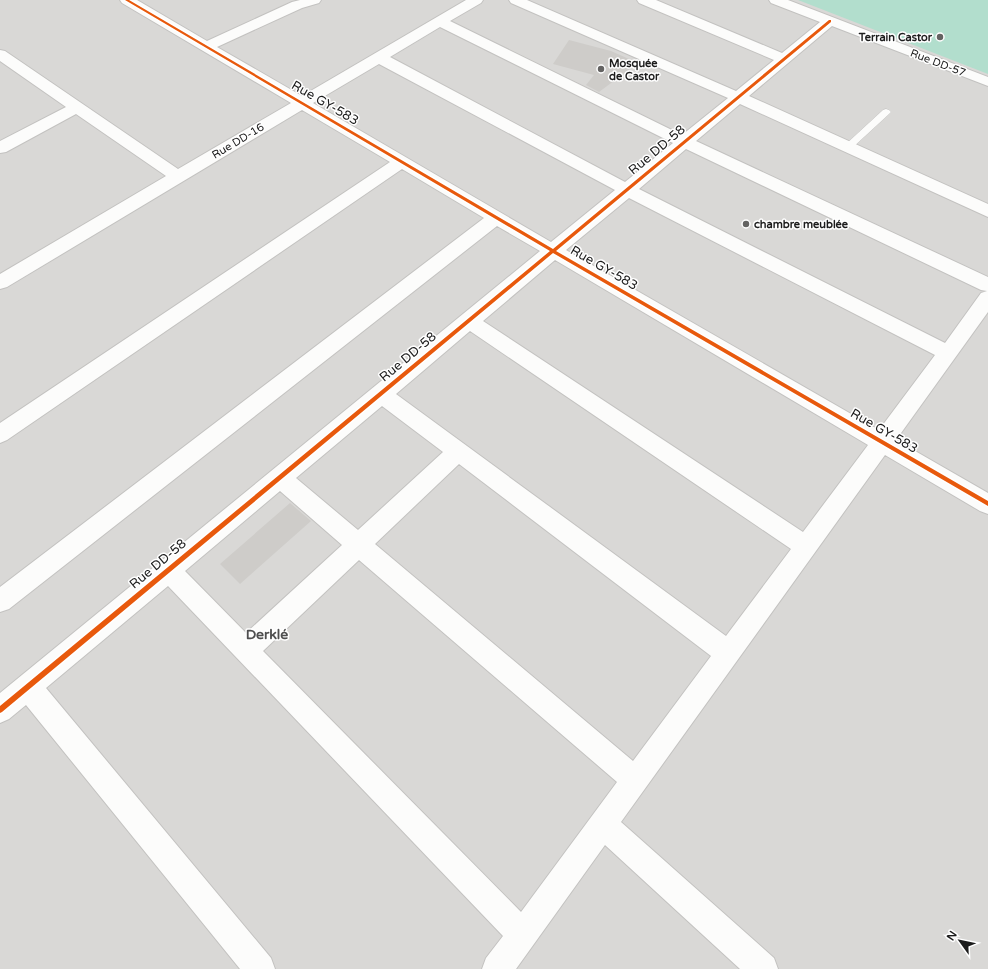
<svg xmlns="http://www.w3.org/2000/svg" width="988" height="969" font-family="'Varela Round',sans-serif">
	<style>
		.residential { fill: #d9d8d6 }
		.pitch { fill: #b2decd }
		.building { fill: #ceccc9 }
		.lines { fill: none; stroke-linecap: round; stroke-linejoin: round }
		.service-casing { stroke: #c3c2c0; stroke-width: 1 }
		.minor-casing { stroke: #c3c2c0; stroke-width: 2 }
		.service { fill: #fcfcfb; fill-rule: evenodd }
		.minor { fill: #fcfcfb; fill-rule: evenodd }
		.cycleway-casing { stroke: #fff; stroke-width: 3 }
		.cycleway { fill: #e8590c; fill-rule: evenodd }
		.poi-dot { fill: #646362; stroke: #fff; stroke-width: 1.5 }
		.labels { text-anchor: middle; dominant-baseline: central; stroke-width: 3; stroke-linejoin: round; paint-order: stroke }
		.far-poi-label { font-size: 11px; font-weight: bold; fill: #1c1c1c; stroke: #fff; text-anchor: start }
		.far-street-label { font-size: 11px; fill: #1c1c1c; stroke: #fff }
		.street-label { font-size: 13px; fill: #1c1c1c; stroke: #fff }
		.neighbourhood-label { font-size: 14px; font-weight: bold; fill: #4f4f4f; stroke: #fff }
	</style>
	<rect width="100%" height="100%" fill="#eae8e4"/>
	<path class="residential" d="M0,0H988V969H0Z"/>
	<path class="pitch" d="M798,0H988V74Z"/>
	<path class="building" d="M569,40L611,51L638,63L599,92L586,85L594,75L553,64Z
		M290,503L311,521L240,584L220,564Z"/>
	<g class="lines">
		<defs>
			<path id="service" d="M886,109L889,110L891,112L889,114L851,149H845L843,147L845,145L883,110Z"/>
			<path id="minor" d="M120,0H137L207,41L292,2L300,0H321L319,3L302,8L217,47L302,96L466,0H483L481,3L450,21L682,135L728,98L511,3L509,0H527L736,91L774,60L639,3L637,0H656L782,53L820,22L771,3L769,0H788L988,77V86L832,26L749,96L988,204V217L740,104L696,141L988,277V312L896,440L988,493V514L980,511L885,455L621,822L774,958L778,969H740L605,845L516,969H482L486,958L503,936L168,586L46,688L271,958L275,969H240L26,705L9,719L0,723V693L540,251L497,226L9,609L0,612V587L484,218L402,169L7,440L0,443V423L390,162L302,110L7,287L0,289V274L166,176L76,114L6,152L0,153V141L66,107L0,61V50L5,51L178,169L291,103L122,3ZM440,27L673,143L625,182L390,57ZM379,64L615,190L551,242L313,103ZM686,149L981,290L987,291L981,293L945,343L639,189ZM629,198L935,355L879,430L566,250ZM555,260L868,445L803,532L483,321ZM470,331L791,549L726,636L396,394ZM382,406L443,452L358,530L296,478ZM459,464L711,656L633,761L375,544ZM280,491L342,545L246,633L185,571ZM359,560L617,782L521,912L263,651Z"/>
		</defs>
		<use href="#service" class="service-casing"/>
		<use href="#minor" class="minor-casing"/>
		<use href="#service" class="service"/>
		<use href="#minor" class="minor"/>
		<defs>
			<path id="cycleway" d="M125,0H129L553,249L829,20H831V22L556,251L988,501V506L553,253L2,712L0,713V706L550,251Z"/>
		</defs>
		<use href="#cycleway" class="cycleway-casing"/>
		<use href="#cycleway" class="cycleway"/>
	</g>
	<g class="poi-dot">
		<circle cx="940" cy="37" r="4"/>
		<circle cx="601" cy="69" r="4"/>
		<circle cx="746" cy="224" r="4"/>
	</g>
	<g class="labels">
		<g class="far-poi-label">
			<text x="932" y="37" text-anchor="end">Terrain Castor</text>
			<text x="609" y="63">Mosquée<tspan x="609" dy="13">de Castor</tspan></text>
			<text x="754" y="224">chambre meublée</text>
		</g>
		<g class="far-street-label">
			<text transform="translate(938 63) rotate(21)">Rue DD-57</text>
			<text transform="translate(238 141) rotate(-31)">Rue DD-16</text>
		</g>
		<g class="street-label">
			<text transform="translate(325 103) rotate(30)">Rue GY-583</text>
			<text transform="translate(657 150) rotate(-40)">Rue DD-58</text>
			<text transform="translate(604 268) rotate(30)">Rue GY-583</text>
			<text transform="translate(408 357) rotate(-40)">Rue DD-58</text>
			<text transform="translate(884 431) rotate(30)">Rue GY-583</text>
			<text transform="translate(158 564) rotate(-40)">Rue DD-58</text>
		</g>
		<g class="neighbourhood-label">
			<text x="267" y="634">Derklé</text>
		</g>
	</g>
	<g transform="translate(960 941) rotate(303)" stroke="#ffffff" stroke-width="3" paint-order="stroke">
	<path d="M0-3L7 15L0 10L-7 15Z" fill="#1c1c1c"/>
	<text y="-6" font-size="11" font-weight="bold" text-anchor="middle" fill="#1c1c1c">N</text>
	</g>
</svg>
